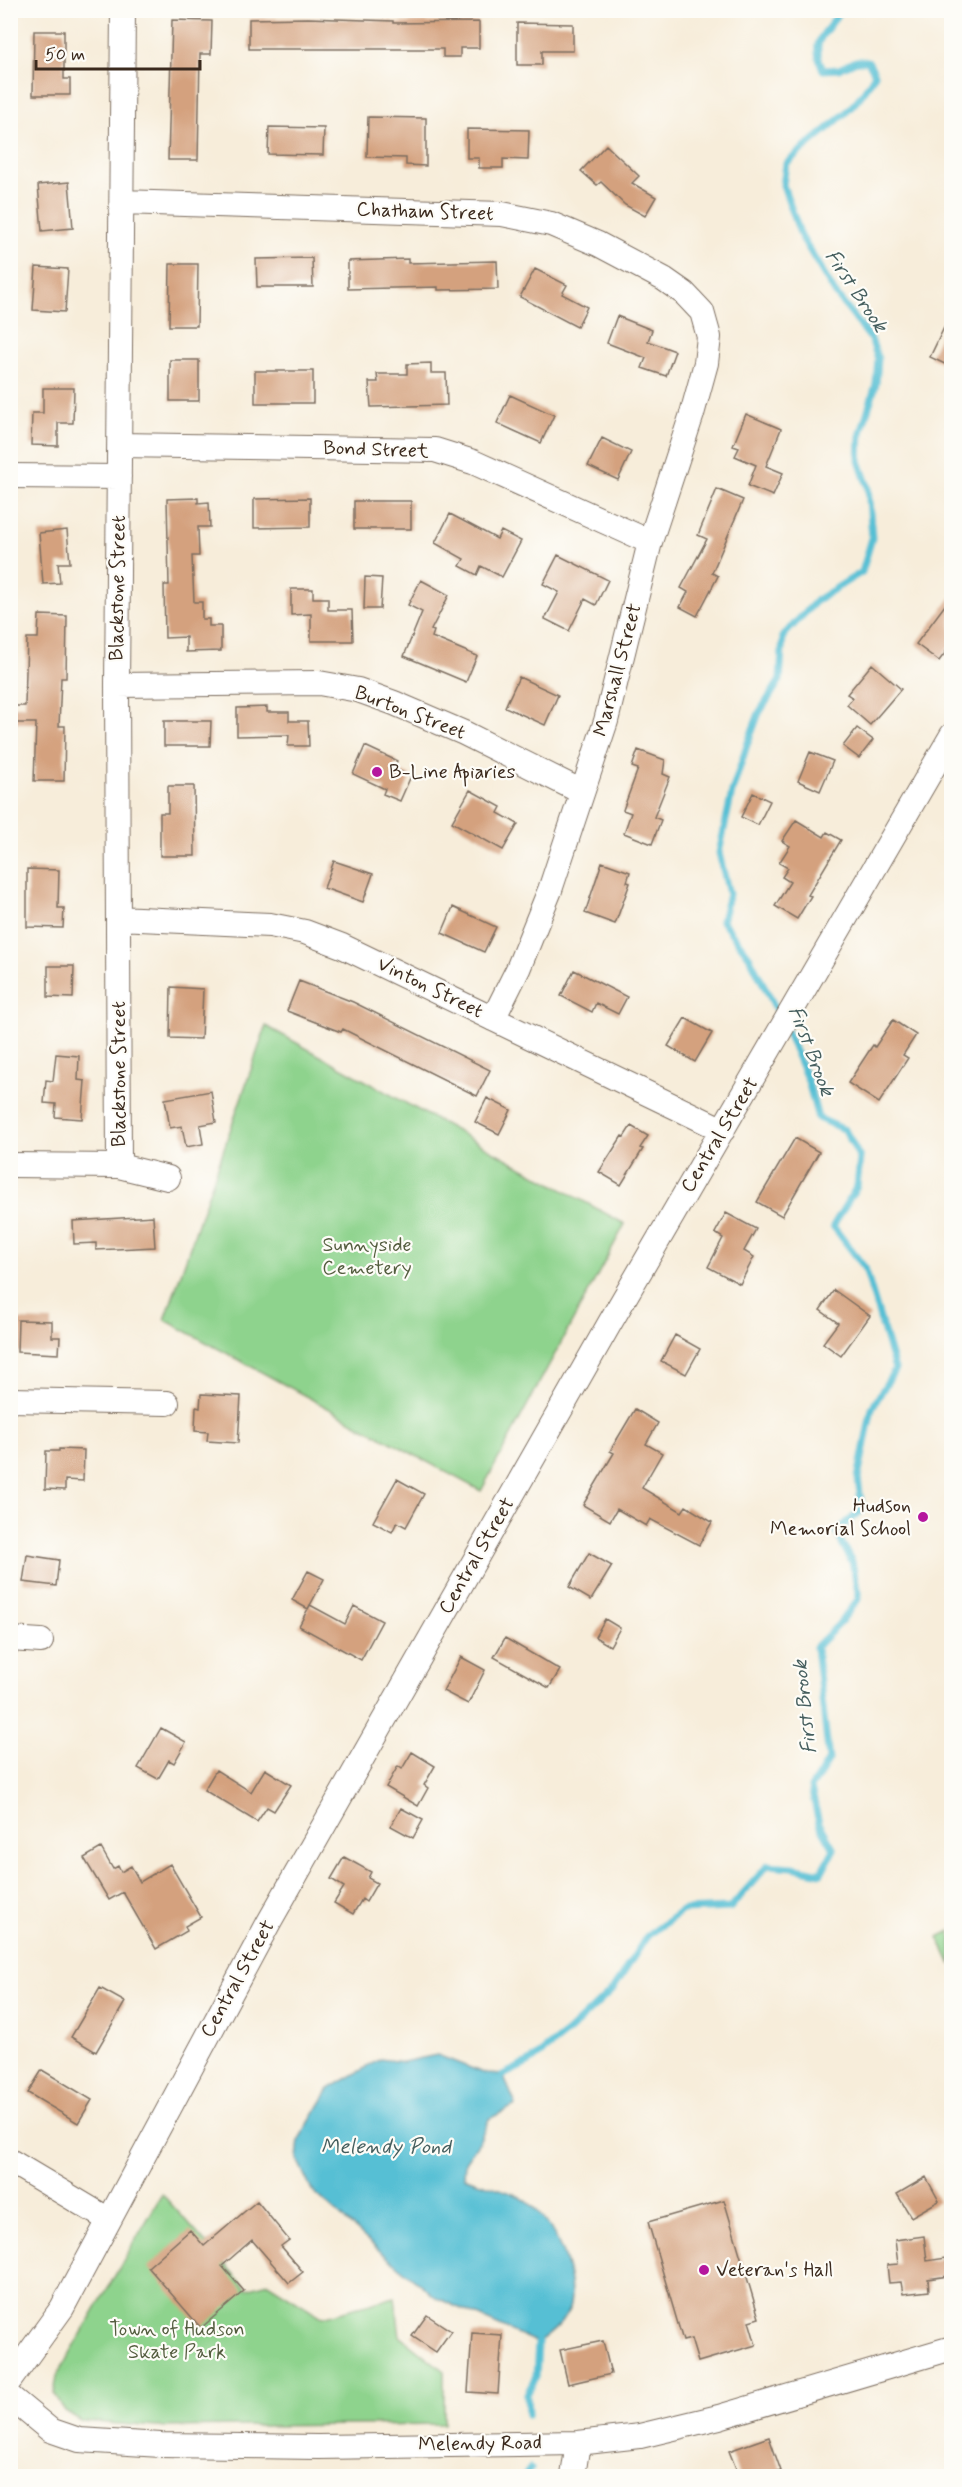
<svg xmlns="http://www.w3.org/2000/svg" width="962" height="2487" font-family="Mynerve,sans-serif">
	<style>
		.green { fill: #8ed38d; stroke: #647e56; stroke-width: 1.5 }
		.water { fill: #57bfd4; stroke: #497479; stroke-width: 1.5 }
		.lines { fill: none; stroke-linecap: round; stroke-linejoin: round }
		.stream { stroke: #57bfd4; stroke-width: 7 }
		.building { fill: #d4a17e }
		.minor-casing { stroke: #7d6e60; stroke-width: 26 }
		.minor { stroke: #fff; stroke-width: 24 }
		.poi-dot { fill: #b5179e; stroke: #fdfcf7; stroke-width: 2 }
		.labels { text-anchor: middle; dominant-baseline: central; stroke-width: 4.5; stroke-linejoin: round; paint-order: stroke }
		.street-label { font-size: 20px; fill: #3b2a1e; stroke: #fdfcf7 }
		.poi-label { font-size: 20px; fill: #3b2a1e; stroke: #fdfcf7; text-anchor: start }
		.park-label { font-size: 20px; fill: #545d3f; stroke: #fdfcf7 }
		.water-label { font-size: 21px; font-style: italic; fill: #455e5e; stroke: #fdfcf7 }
	</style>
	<rect width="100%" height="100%" fill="#fdfcf7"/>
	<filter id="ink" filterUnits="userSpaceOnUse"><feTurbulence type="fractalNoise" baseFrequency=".0167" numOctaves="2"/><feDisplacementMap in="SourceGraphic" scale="12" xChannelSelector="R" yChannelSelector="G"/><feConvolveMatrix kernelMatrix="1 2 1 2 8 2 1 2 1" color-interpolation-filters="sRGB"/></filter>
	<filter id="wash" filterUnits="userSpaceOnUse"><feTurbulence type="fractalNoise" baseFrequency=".008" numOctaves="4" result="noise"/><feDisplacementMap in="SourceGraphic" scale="24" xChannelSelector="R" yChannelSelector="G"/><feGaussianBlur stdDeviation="1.35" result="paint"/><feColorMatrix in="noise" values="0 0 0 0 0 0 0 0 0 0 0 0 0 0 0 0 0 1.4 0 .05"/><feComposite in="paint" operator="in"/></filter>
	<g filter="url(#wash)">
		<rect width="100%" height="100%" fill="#f7edda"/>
		<path class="green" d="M266,1026L625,1224L481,1491L165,1320Z
			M951,1931V1965L938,1937Z
			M162,2194L247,2289L268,2283L322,2317L395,2297L400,2336L444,2371V2424L157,2427L81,2421L65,2411L54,2394L57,2376Z"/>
		<path class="water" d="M437,2055L486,2074L503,2075L516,2105L489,2119L479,2142L465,2162L464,2177C482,2185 504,2188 520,2197C551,2214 576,2270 570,2305C567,2321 550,2334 538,2343L437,2298L375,2247L311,2189L297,2159L299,2139L329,2089L380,2059L403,2062Z"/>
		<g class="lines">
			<path class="stream" d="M780,1017L749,956L722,921L729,894L719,853L732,792L747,745L759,713L780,680L783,636L817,600L862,572L872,538L868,487L859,461L860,436L876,384L878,359L871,339L835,293L801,236L783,185L786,164C819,132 852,117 875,74L868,61H856L839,69L823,70C808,34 829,36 839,10
				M503,2075L530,2062L568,2032L613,1989L647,1936L683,1910L730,1908L768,1865L793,1867L821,1873L834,1849L819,1823L811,1788L829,1760L816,1647L838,1625L859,1598L852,1562L836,1532L862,1510L858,1478L872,1408L895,1369L865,1268L833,1226L857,1186L860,1158L845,1130L818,1118L808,1081L786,1030
				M528,2415L527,2394L536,2377L538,2343
				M525,2476L530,2469"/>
		</g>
		<g id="blocks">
			<path class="building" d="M308,18L393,21V23L479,22V48H460V57H443V49H249V19Z
				M172,20L212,21L211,54H200L198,160H168Z
				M517,23L573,24V51H542V65H517Z
				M34,31H64V79H70V95H33Z
				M368,117L426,118V166L406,165V158L367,157Z
				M269,127L324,128L323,155L268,154Z
				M467,129L529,130L528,160L503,159V168H479V158H467Z
				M606,145L639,176L632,183L656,197L645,216L625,205L601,182L597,185L581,171Z
				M69,182L73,228L42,231L38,185Z
				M312,258L313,287H257L256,259Z
				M408,259V263L497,261L498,289L438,290V287L348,289V261Z
				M170,264H198L197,326H169Z
				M36,267L68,269L65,312L33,310Z
				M535,269L567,285L562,294L587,307L577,327L520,297Z
				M951,313V367L930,357Z
				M617,316L652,330L648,341L675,351L666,376L642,368L646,358L607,343Z
				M170,360H199V401H170Z
				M431,363V373H446L447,405L371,407L369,382H378L377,374H407V364Z
				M255,371H313V403H255Z
				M43,388H74L73,423H58V446L31,445L32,413H43Z
				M510,395L554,415L541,443L497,423Z
				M746,414L781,429L766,466L783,473L773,496L748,486L756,465L735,456L739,448L733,446Z
				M602,438L631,452L618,480L588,466Z
				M717,489L743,500L712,573L718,576L697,616L680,607L688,592L681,588L707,539L698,535Z
				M198,498V503L209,502L210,527H198L199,556H192L194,602H202V619H209V626H221V651L186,652V637L165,638L164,585H169L167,499Z
				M310,498V527L254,528V499Z
				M354,501H411V529H354Z
				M450,514L497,539L501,531L521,541L502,577L481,566L477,575L460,566L464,559L435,543Z
				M67,530L70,563H58L60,583L43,584L39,533Z
				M558,555L608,580L596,605L585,599L569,631L545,619L559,592L543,584Z
				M365,577L382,578L380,609H364Z
				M421,580L449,595L431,630L434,631L432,637L477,656L466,682L404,656L422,612L408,605Z
				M291,589H313V598H328V610H352L353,641H311V614L291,615Z
				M951,597V645L939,661L916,644Z
				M39,615L67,616L66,678H61L59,726H65L64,781H34L36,723H10V706H25L27,638H38Z
				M872,664L901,689L870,725L847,705L853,698L847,694Z
				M519,677L558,695L545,725L505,707Z
				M267,707V712H289V721H308L309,746H288L289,735L237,736V708Z
				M164,721H211L210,746H164Z
				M857,728L873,740L859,758L843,746Z
				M365,746L397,761L394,769L411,776L400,801L383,794L385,789L353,774Z
				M638,750L665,760L663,774L670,777L654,817L661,820L652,844L624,833L631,813L623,810L638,769L632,767Z
				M810,752L833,761L820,791L798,781Z
				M168,786H194L195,856H160V813H168Z
				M470,790L501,807L498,813L518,824L503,850L452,822Z
				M753,793L770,801L758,825L741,817Z
				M796,820L824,837L827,832L841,840L808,895L811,896L797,919L775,906L790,882L782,877L788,868L779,863L790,846L782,841Z
				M334,861L373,874L363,902L324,888Z
				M602,862L630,872L627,882L630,883L615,924L585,913Z
				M27,869L59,870L58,908H64L63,928L27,927Z
				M453,907L496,927L484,952L442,933Z
				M48,966H74L73,998L48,997Z
				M574,970L627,997L618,1014L596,1003L592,1012L561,996Z
				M299,981L353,1002L490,1070L477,1096L343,1029L341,1032L287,1011Z
				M171,987L203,989L201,1039L170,1038Z
				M685,1018L712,1033L695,1062L668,1046Z
				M893,1020L916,1035L903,1055L908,1058L879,1103L848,1083L873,1045L875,1047Z
				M56,1054L79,1056L78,1080L85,1081L82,1119L55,1117L56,1104L44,1103L46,1080L53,1081Z
				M211,1091L216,1122L200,1125L203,1144L186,1147L182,1126L170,1128L165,1099Z
				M487,1098L511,1110L499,1134L475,1122Z
				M631,1126L648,1136L640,1148L643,1149L621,1185L599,1172L622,1136L624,1137Z
				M795,1138L819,1152L782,1216L757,1202Z
				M726,1213L756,1229L744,1251L754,1257L740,1284L708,1267L723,1238L715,1233Z
				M153,1216L155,1247L96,1250V1243L74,1244L73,1221Z
				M834,1290L870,1316L841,1356L823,1343L838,1323L820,1310Z
				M18,1320L52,1321V1337H60L59,1354L17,1352Z
				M675,1335L700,1349L686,1374L661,1361Z
				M201,1394L241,1396L238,1443L207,1441L208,1432L195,1431L196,1407L200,1408Z
				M635,1409L658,1423L646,1444L662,1453L642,1488L682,1512L686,1506L712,1522L699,1545L650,1519L646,1526L617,1509L610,1521L583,1505L614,1453L610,1451Z
				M59,1449L84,1450L83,1481L65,1480V1490L45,1489L46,1451H59Z
				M397,1479L424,1494L406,1527L397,1522L392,1532L373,1522Z
				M589,1553L612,1566L591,1600L569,1587Z
				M27,1555L59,1560L56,1586L23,1582Z
				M308,1571L324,1579L308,1609L292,1600Z
				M310,1605L345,1624L354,1606L382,1621L361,1660L299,1626Z
				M605,1619L620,1628L610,1646L595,1637Z
				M505,1638L560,1670L549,1688L494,1657Z
				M461,1657L485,1670L468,1704L443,1691Z
				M161,1728L186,1742L174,1763L169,1760L158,1779L138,1768Z
				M412,1752L435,1766L424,1785L428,1788L418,1806L386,1787L398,1766L402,1769Z
				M265,1769L291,1785L274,1811L267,1807L257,1822L204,1790L216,1770L251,1792Z
				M401,1808L423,1820L413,1838L391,1826Z
				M101,1848L113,1869L118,1866L121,1872L131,1866L140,1882L170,1864L201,1917L185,1926L187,1931L156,1949L123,1892L109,1900L84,1858Z
				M344,1857L371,1872L368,1878L377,1883L366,1902L362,1899L353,1914L334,1903L344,1887L331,1879Z
				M100,1988L125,2002L96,2052L71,2037Z
				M42,2070L92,2100L78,2123L28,2093Z
				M926,2177L939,2201L911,2217L897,2194Z
				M724,2200L759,2318L749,2321L756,2345L698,2362L691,2339L683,2341L648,2222Z
				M257,2201L289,2240L281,2246L303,2272L289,2283L252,2240L222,2266L244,2291L201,2328L148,2267L190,2230L204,2246Z
				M924,2236L927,2261L946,2258L948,2276L928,2279L929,2291L903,2294L901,2282L889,2283L887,2265L898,2264L895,2240Z
				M427,2315L451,2331L436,2352L412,2336Z
				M472,2333L502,2335L498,2394L468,2392Z
				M603,2341L611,2374L568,2384L560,2350Z
				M769,2437L781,2471L766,2476H739L729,2451Z"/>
		</g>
	</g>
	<g filter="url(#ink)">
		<use href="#blocks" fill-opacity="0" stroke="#7d6e60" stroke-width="1.5"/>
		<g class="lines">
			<defs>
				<path id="minor" d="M122,202L502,214L551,224L598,244L664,279L684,293L702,312L709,337L706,363L692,414L650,542L606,721L550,890L518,969L493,1019
					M120,445L435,450L473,462L650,542
					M10,476L119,477
					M117,685L319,683L358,690L394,703L464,733L582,792
					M118,918L270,925L305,932L342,946L723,1130
					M10,1165L119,1166L168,1178
					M119,1166L117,685L123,10
					M10,1400L167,1403
					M10,1639L41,1641
					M10,2161L109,2220
					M10,2380L62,2308L269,1922L611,1321L952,735
					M10,2397L50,2430L79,2440L161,2445L318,2447L578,2443L640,2436L719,2417L952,2348
					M573,2476L578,2443"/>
			</defs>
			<use href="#minor" class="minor-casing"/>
			<use href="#minor" class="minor"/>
		</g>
	</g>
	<g class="poi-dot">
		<circle cx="377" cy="772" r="6"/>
		<circle cx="923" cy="1517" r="6"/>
		<circle cx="704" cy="2270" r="6"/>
	</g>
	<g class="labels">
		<g class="street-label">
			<text transform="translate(425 212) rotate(2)">Chatham Street</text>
			<text transform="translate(376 450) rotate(2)">Bond Street</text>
			<text transform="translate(118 588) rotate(-89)">Blackstone Street</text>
			<text transform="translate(618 670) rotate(-75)">Marshall Street</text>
			<text transform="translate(410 713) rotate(21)">Burton Street</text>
			<text transform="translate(430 988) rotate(26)">Vinton Street</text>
			<text transform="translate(119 1074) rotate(-90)">Blackstone Street</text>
			<text transform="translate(720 1135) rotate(-59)">Central Street</text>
			<text transform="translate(477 1556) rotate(-60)">Central Street</text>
			<text transform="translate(238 1979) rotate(-61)">Central Street</text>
			<text transform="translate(480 2444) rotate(-1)">Melendy Road</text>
		</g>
		<g class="poi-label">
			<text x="389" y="772">B-Line Apiaries</text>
			<text x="911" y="1506" text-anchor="end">Hudson<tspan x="911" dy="23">Memorial School</tspan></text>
			<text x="716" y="2270">Veteran's Hall</text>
		</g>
		<g class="park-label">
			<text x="367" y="1245">Sunnyside<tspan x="367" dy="23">Cemetery</tspan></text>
			<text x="177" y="2329">Town of Hudson<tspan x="177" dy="23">Skate Park</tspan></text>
		</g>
		<g class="water-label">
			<text transform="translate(856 291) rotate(56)">First Brook</text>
			<text transform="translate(811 1051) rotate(69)">First Brook</text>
			<text transform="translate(805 1707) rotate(-96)">First Brook</text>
			<text x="386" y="2147">Melendy Pond</text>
		</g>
	</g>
	<rect width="962" height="2487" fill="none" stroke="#fdfcf7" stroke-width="36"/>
	<path d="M36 60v9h164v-9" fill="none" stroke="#3b2a1e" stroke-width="3"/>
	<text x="45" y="60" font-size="18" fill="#3b2a1e" stroke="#fdfcf7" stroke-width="4.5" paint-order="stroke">50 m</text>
</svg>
